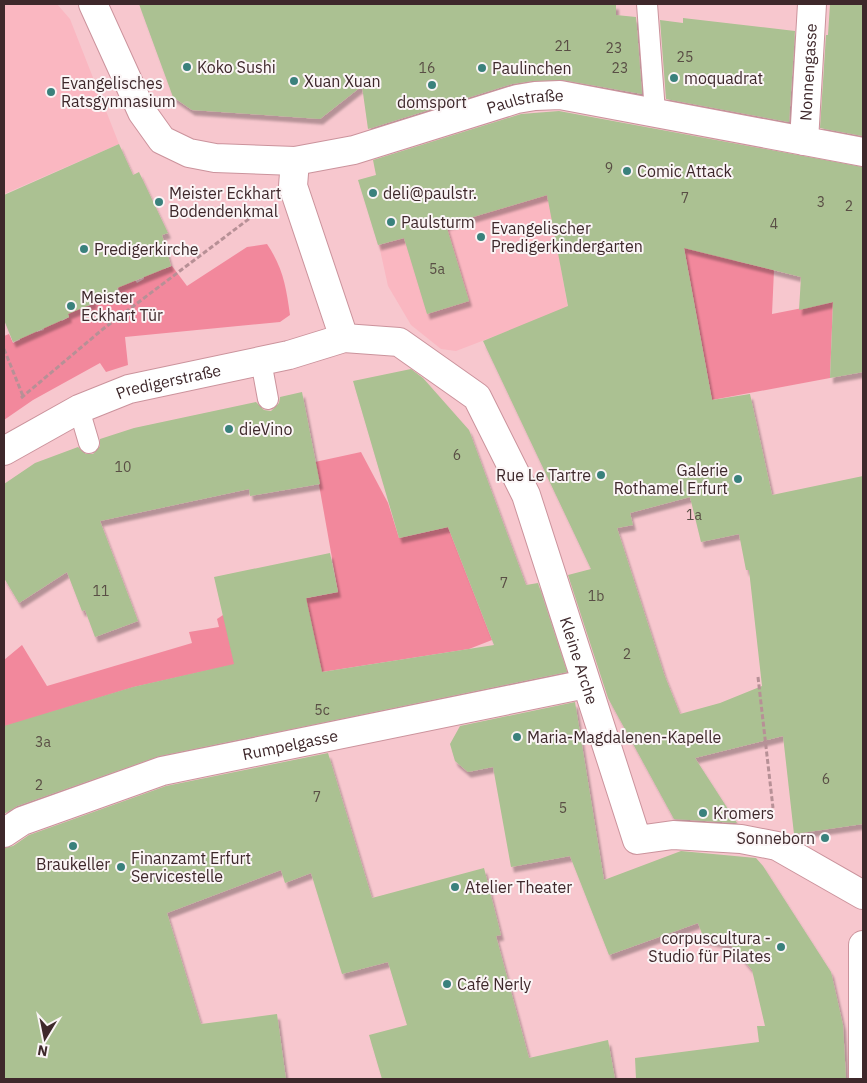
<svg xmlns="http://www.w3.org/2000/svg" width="867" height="1083" font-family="'IBM Plex Sans',sans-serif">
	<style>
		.built { fill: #fab7c1 }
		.green { fill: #f2889c }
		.building { fill: #abc192; fill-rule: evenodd; filter: url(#shadow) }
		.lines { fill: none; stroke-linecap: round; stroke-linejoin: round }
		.street-tunnel { stroke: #d2a7ad; stroke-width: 28; stroke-dasharray: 28 14; stroke-linecap: butt }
		.lane-casing { stroke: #cb939c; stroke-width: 22 }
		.street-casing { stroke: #cb939c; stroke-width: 30 }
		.path { stroke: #b79096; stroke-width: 3; stroke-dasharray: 5 2.5; stroke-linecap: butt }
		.lane { stroke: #fff; stroke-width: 20 }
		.street { stroke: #fff; stroke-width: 28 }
		.poi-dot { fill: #3a817c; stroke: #fbf5f6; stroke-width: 2 }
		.labels { text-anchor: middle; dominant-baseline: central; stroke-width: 4; stroke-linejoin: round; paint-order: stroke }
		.number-label { font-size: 14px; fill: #594e45 }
		.poi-label { font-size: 16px; fill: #3e282b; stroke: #fbf5f6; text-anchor: start }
		.street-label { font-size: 16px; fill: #3e282b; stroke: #fbf5f6 }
	</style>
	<defs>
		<filter id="shadow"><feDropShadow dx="3" dy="5.5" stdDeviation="1" flood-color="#0004"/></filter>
	</defs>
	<rect width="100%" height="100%" fill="#f7c7ce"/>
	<path class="built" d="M4,4H57L70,19L119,144L4,194Z
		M545,122L559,257L568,308L456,351L441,349L411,325L388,286L379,245L404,238Z"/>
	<path class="green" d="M682,237L737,261L774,270L772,314L833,302L830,378L712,400Z
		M267,244C283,268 286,286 290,315L280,322L125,337L128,365L106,372L100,363L33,400L4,420V336L9,334L13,343L20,340L16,330L33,323L37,332L44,330L41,320L58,312L62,321L69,317L66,309L84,300L87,307L95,303L92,297L109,290L111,294L119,291L118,286L134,279L137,283L144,279L143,275L162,266L164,269L172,266L187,286L247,247Z
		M361,452L388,503L399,538L448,527L492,640L469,649L322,672L228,666L134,687L49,713L37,772L4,785V660L22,645L47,686L192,643L189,632L219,627L217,619L223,615L338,592L315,462Z"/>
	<path class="building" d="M139,4H616V15L636,17L642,94L563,80L532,81L512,84L368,129L362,86L320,119L192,110L173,97Z
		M830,4H863V136L820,128L826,35H828Z
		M683,18L795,31L789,122L666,99L660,20L683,23Z
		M559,111L863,167V372L830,378L833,302L799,310L801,277L684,248L712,400L750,394L772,495L863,476V824L794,834L783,736L695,758L737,823L674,819L608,698L568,575L591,569L483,341L568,306L547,195L446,225L469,301L427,314L404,238L378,245L358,180L376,175L373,160L521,114ZM690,497L701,542L739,534L746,570H749L762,686L720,703L680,714L664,674L617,528L633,525L630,513Z
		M119,144L133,175L139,172L168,233L162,235L171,266L117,288L118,291L93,299L94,303L68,314L69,317L13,342L4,320V195Z
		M411,369L423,378L469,430L526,585L538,583L567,672L159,756L17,806L4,814V726L133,687L234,664L214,577L330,553L338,592L306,598L322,672L494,645L448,527L399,538L353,381Z
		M302,392L320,484L250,496L249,489L100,521L138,621L95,637L85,610L82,611L67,572L19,603L4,578V484L35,463L78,447L86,454H93L100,446V439L134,428L256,402L264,410L271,411L279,403L280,397Z
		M575,702L604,880L681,851L756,858L763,866L831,972L843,1025L846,1079H636L635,1058L759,1042L757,1026H765L752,970L731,945L704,939L698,923L609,955L570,856L511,867L493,767L468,772L455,761L450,744L460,726Z
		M328,753L372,898L484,868L501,935L496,936L529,1058L608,1040L615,1079H382L369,1035L407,1025L388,962L342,974L311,873L285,883L281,870L167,913L201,1024L277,1014L286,1079H4V848L13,846L29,835L166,786Z"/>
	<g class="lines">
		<path class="street-tunnel" d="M376,1078V1079"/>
		<defs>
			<path id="lane" d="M647,4L655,112
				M261,361L268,399
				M79,409L89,443"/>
			<g id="street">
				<path id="s1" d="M93,4L142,112L162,140L189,153L215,158L295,161L354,150L517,99L535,96L560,95L863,152"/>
				<path id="s2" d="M804,141L812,4"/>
				<path d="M295,161L293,186L344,338"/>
				<path id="s3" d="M4,451L79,409L129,389L289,355L344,338L399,342L477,397L526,495L637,840L673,835L741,839L777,846L863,895"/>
				<path id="s4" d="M4,833L22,821L162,771L586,684"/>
				<path d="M863,1079V945"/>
			</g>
		</defs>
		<use href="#lane" class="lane-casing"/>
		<use href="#street" class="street-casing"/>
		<path class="path" d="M4,349L23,396
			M21,398L103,329L262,209
			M758,677L773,808"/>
		<use href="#lane" class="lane"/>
		<use href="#street" class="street"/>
	</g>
	<g class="poi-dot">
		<circle cx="187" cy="67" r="5"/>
		<circle cx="482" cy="68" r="5"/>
		<circle cx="674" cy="78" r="5"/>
		<circle cx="294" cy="81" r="5"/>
		<circle cx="432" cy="85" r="5"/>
		<circle cx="51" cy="92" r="5"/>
		<circle cx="627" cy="171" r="5"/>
		<circle cx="373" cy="193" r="5"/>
		<circle cx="159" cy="202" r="5"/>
		<circle cx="391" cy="222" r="5"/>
		<circle cx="481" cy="237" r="5"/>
		<circle cx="84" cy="249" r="5"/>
		<circle cx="71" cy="306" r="5"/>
		<circle cx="229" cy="429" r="5"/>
		<circle cx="601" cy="475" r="5"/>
		<circle cx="738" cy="479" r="5"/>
		<circle cx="517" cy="737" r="5"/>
		<circle cx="703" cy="813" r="5"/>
		<circle cx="825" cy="838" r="5"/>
		<circle cx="73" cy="846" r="5"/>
		<circle cx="121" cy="867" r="5"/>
		<circle cx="455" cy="887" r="5"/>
		<circle cx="781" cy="947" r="5"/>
		<circle cx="447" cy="984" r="5"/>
	</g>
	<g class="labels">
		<g class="number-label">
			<text x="563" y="46">21</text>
			<text x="614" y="48">23</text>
			<text x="685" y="57">25</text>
			<text x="427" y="68">16</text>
			<text x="620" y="68">23</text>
			<text x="609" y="168">9</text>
			<text x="685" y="198">7</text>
			<text x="821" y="202">3</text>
			<text x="849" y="206">2</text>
			<text x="774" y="224">4</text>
			<text x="437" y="269">5a</text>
			<text x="457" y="455">6</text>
			<text x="123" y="467">10</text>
			<text x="694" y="515">1a</text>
			<text x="504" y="583">7</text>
			<text x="101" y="591">11</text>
			<text x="596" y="596">1b</text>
			<text x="627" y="654">2</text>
			<text x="322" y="710">5c</text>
			<text x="43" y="742">3a</text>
			<text x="826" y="779">6</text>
			<text x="39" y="785">2</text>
			<text x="317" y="797">7</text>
			<text x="563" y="808">5</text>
		</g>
		<g class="poi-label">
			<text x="197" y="67">Koko Sushi</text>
			<text x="492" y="68">Paulinchen</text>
			<text x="684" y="78">moquadrat</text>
			<text x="304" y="81">Xuan Xuan</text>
			<text x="61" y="83">Evangelisches<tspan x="61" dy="18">Ratsgymnasium</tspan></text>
			<text x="432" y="102" text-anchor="middle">domsport</text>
			<text x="637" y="171">Comic Attack</text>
			<text x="169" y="193">Meister Eckhart<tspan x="169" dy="18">Bodendenkmal</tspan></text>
			<text x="383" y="193">deli@paulstr.</text>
			<text x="401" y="222">Paulsturm</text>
			<text x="491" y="228">Evangelischer<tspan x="491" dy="18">Predigerkindergarten</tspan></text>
			<text x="94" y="249">Predigerkirche</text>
			<text x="81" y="297">Meister<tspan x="81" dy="18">Eckhart Tür</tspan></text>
			<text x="239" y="429">dieVino</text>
			<text x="728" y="470" text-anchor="end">Galerie<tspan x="728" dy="18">Rothamel Erfurt</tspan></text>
			<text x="591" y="475" text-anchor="end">Rue Le Tartre</text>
			<text x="527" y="737">Maria-Magdalenen-Kapelle</text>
			<text x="713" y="813">Kromers</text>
			<text x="815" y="838" text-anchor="end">Sonneborn</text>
			<text x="131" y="858">Finanzamt Erfurt<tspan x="131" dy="18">Servicestelle</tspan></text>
			<text x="73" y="864" text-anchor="middle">Braukeller</text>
			<text x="465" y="887">Atelier Theater</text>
			<text x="771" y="938" text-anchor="end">corpuscultura -<tspan x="771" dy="18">Studio für Pilates</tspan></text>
			<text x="457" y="984">Café Nerly</text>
		</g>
		<g class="street-label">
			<text stroke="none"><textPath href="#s2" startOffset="69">Nonnengasse</textPath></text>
			<text stroke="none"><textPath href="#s1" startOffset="528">Paulstraße</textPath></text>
			<text stroke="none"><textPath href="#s3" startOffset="180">Predigerstraße</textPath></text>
			<text stroke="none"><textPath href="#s3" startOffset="795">Kleine Arche</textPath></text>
			<text stroke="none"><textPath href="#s4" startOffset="301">Rumpelgasse</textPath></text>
		</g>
	</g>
	<rect width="867" height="1083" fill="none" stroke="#3e282b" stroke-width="10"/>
	<g transform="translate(45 1038) rotate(190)" stroke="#fbf5f6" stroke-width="4" paint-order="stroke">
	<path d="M0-4L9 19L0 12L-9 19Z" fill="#3e282b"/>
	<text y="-8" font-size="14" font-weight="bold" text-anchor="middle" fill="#3e282b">N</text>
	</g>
</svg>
